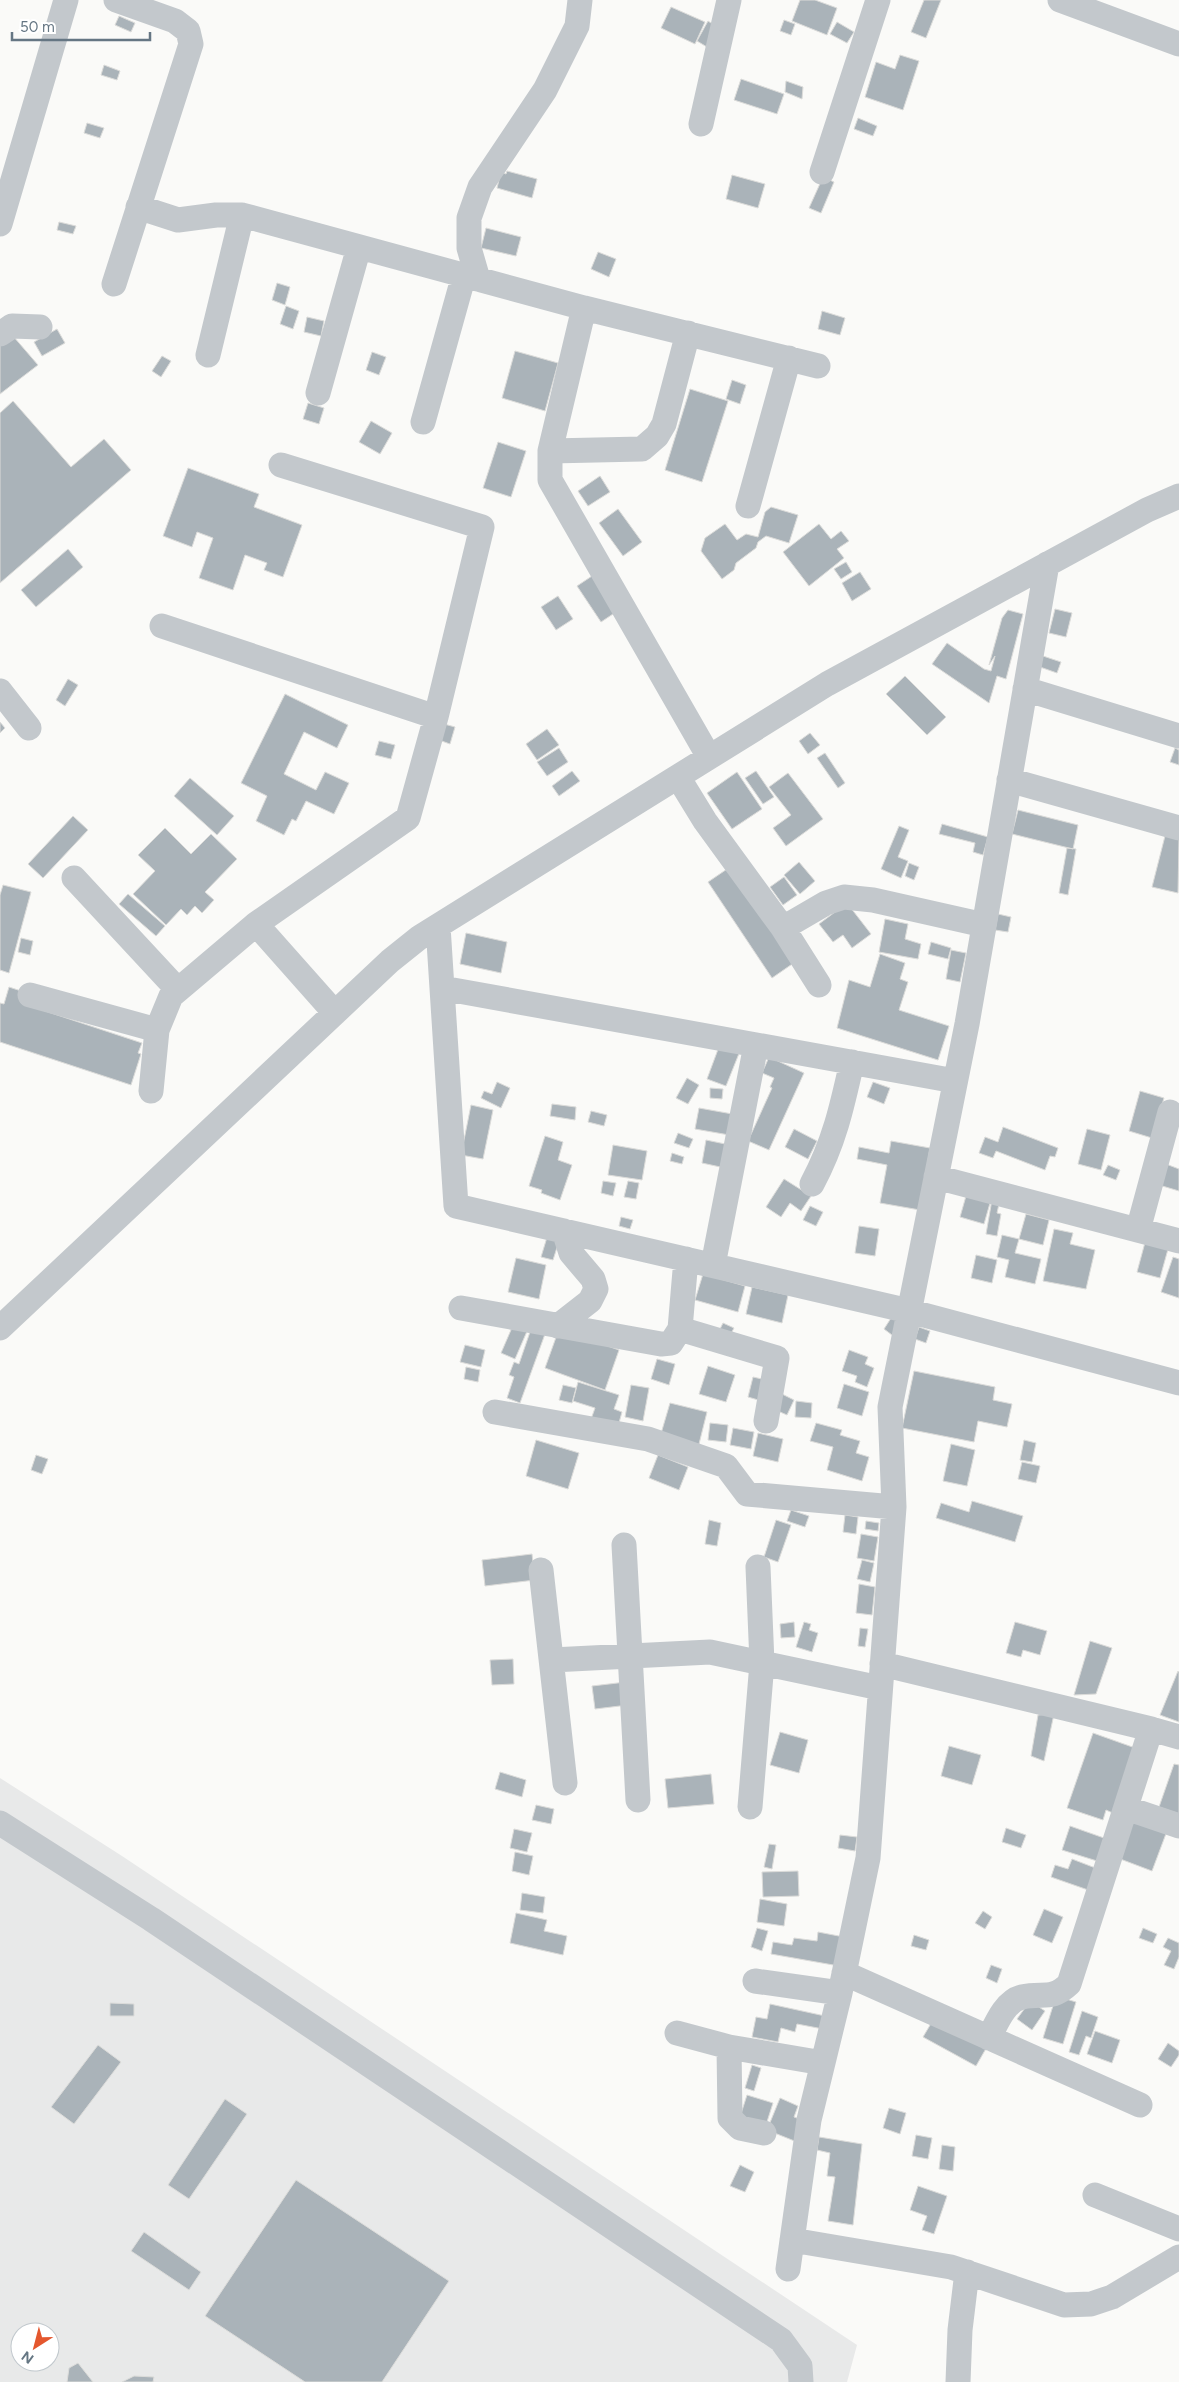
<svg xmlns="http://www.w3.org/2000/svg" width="1179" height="2382" font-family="Figtree,sans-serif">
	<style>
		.built { fill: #e8e9e9; fill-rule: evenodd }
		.building { fill: #aab3b9; stroke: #dcdcda }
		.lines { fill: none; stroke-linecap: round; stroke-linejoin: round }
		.minor { stroke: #c3c8cc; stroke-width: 25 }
	</style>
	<rect width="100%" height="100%" fill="#fafaf8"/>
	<path class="built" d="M0,1778L122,1856L857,2345L847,2382H0ZM20,2332H50V2362H20Z"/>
	<path class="building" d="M800,0H815L837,8L827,35L792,21Z
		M924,0H941L926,38L911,32Z
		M671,7L705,22L695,44L661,28Z
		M119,16L135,23L131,32L115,25Z
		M784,20L795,24L791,35L780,31Z
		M708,21L717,27L707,47L697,41Z
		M837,22L854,32L847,43L830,34Z
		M900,55L919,61L903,110L865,97L876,62L895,69Z
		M104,65L120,71L117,80L101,75Z
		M741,79L784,94L777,114L734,100Z
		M786,81L803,87L802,99L785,92Z
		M858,118L877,126L873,136L854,129Z
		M87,123L104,128L100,138L84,133Z
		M507,171L537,179L532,198L497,188L501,172L506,174Z
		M732,175L765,184L758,208L726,199Z
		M823,177L834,182L821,213L809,208Z
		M59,222L76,226L73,234L57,230Z
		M486,228L521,237L516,256L481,248Z
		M598,252L616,259L609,277L591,269Z
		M277,283L290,287L285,305L272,300Z
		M286,306L299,311L293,329L280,324Z
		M822,311L845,318L840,335L818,329Z
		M307,317L324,321L321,336L304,332Z
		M57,329L65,343L42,356L34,342Z
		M13,336L38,365L0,394V345Z
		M515,351L558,363L545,411L502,398Z
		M372,352L386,357L379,375L366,370Z
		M162,356L171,361L161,377L152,371Z
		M732,380L746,385L740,404L726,399Z
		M690,389L728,401L702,482L665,470Z
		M13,401L71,467L104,439L131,470L0,583V413Z
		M308,403L324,408L319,424L303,419Z
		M371,421L392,433L380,454L359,442Z
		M498,442L526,451L511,497L483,488Z
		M188,468L259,494L254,507L302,525L283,577L264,570L267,563L245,555L233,590L199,578L213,538L197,532L192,547L163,536Z
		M600,476L610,492L588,506L578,491Z
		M771,507L798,515L789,543L766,536L758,542L756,548L736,563L734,570L722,579L701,551L705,538L725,524L737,540L746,534L758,537L765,512Z
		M618,509L642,542L623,556L599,523Z
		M819,524L831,539L841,531L849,541L837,549L844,558L809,586L783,552Z
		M68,549L83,567L36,607L21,590Z
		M846,562L852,572L841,579L834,569Z
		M860,572L871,589L852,601L842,583Z
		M595,574L619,610L601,622L577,586Z
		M558,596L573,619L556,630L541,607Z
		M1055,609L1072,613L1066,637L1049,633Z
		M1008,610L1023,614L1006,679L997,676L989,703L932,664L947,643L984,669L991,671L995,656L989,665L1002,618Z
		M1043,656L1061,662L1057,673L1040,667Z
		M905,676L946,717L927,735L886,694Z
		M68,679L78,685L65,706L56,700Z
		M285,694L348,725L337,748L304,732L284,774L316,790L325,772L349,783L334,814L306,801L296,821L292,819L284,835L256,821L267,796L241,783Z
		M0,722L5,728L0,733Z
		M444,724L455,727L450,744L439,740Z
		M547,729L559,745L537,760L526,744Z
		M810,733L820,745L808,754L799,741Z
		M379,741L395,745L391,759L375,755Z
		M559,748L568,762L547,776L537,762Z
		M1175,748L1179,750V765L1170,762Z
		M825,753L845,783L838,788L817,758Z
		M572,771L580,781L559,796L552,786Z
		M756,771L774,797L763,804L745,778Z
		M737,772L762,809L732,829L707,793Z
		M788,773L823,819L786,846L773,828L791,815L769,787Z
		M190,778L234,816L217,835L174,796Z
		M1018,810L1078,825L1073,849L1012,834Z
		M73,816L88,830L43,878L28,864Z
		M942,824L988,837L983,855L973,852L975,843L939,834Z
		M899,826L909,830L898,857L908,861L901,878L881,869Z
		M165,828L191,854L211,834L237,859L205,892L214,900L202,913L195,906L187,915L181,909L166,925L133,894L155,871L138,855Z
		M1165,836L1179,839L1178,893L1152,887Z
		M1067,848L1076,849L1068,895L1059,893Z
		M799,862L815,881L800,894L784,875Z
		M909,863L919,867L914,880L905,876Z
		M733,865L798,960L772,978L708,882Z
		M784,877L797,895L783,905L770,887Z
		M3,885L31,892L9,973L0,970V895Z
		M128,894L165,926L156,936L119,904Z
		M847,903L871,934L852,948L843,935L833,942L819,924Z
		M998,914L1011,917L1008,932L995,930Z
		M885,919L908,924L905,939L921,944L918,959L879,952Z
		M466,933L507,942L501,973L460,964Z
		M21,938L33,941L30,955L18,952Z
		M931,942L951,948L948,959L928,954Z
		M951,950L966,953L960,982L946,979Z
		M880,954L905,963L900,979L908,982L899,1010L949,1026L938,1060L837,1028L849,980L870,987Z
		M9,987L24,992L21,1003L142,1043L138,1053L141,1054L131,1085L0,1042V1003L4,1004Z
		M720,1044L740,1051L726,1086L707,1079Z
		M769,1057L804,1073L769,1150L748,1141L772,1088L770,1087L774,1078L762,1073Z
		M687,1078L699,1085L688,1104L676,1098Z
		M497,1082L510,1088L501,1108L481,1098L484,1091L492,1094Z
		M873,1082L890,1088L884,1104L867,1097Z
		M710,1088L723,1089L722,1099L710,1098Z
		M1140,1091L1164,1098L1152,1138L1129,1131Z
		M552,1104L576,1107L575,1120L550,1116Z
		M471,1105L493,1110L483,1159L461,1155Z
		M699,1108L738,1115L735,1136L695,1129Z
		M591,1111L607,1115L604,1126L588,1122Z
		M1003,1127L1058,1148L1055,1157L1050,1156L1045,1170L996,1151L993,1158L979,1153L985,1137L998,1142Z
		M794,1129L817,1141L808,1159L785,1147Z
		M1087,1129L1110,1135L1101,1170L1078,1164Z
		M678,1133L693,1139L689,1148L674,1143Z
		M545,1136L563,1142L558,1160L572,1165L560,1200L541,1193L542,1190L529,1186Z
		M706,1140L730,1145L725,1168L702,1163Z
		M891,1141L930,1148L920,1210L880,1203L887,1165L857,1159L859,1147L889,1153Z
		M613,1145L647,1151L642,1180L608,1175Z
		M672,1153L684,1157L682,1164L670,1161Z
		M1166,1164L1179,1169V1191L1159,1185Z
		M1108,1165L1120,1170L1116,1180L1103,1175Z
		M784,1179L811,1196L801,1211L790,1203L781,1217L766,1207Z
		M603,1181L616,1183L613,1196L601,1193Z
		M628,1181L639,1183L636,1199L624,1197Z
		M993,1194L1001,1195L997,1213L1001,1214L997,1236L986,1234Z
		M966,1196L990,1203L984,1224L960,1217Z
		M810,1206L823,1212L816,1226L803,1220Z
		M1026,1214L1049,1220L1043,1245L1019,1239Z
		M621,1217L633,1220L630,1229L619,1226Z
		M859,1226L879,1229L875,1256L855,1253Z
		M1054,1229L1073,1233L1070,1244L1095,1250L1086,1289L1043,1281Z
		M548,1234L560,1238L553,1260L541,1257Z
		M1002,1235L1019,1239L1015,1253L1041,1259L1035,1284L1005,1277L1009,1260L997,1257Z
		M1147,1235L1170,1242L1160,1278L1137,1272Z
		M976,1255L997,1260L992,1283L971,1278Z
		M1173,1257L1179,1259V1298L1161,1292Z
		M516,1258L546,1265L539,1299L508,1292Z
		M703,1274L745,1286L738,1312L695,1300Z
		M752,1287L788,1295L782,1323L746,1314Z
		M893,1315L901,1321L892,1335L884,1329Z
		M514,1323L528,1329L515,1359L501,1353Z
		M723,1323L734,1328L728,1339L718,1333Z
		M919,1327L930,1331L926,1343L915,1339Z
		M531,1329L545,1334L520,1403L507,1398L514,1377L509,1375L514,1362L519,1364Z
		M559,1329L619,1350L605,1390L545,1368Z
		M465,1345L485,1350L481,1367L460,1362Z
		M849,1350L868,1357L865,1364L874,1368L867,1387L855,1382L857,1376L842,1371Z
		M657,1359L675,1364L669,1385L651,1379Z
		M708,1366L735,1375L726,1402L699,1394Z
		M466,1367L480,1370L478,1382L464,1379Z
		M914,1371L995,1387L993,1400L1012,1404L1007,1427L978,1421L974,1442L902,1428Z
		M753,1377L771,1381L765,1402L748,1397Z
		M578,1382L619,1395L614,1409L622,1412L617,1430L590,1422L595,1408L573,1401Z
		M844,1384L869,1392L862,1416L837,1408Z
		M563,1385L576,1388L572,1403L559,1400Z
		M631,1385L649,1388L643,1421L625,1417Z
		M778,1392L794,1400L787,1415L771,1408Z
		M796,1401L812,1403L811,1418L795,1417Z
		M670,1403L707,1412L698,1448L660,1437Z
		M710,1423L728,1425L726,1442L708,1440Z
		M816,1423L842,1430L840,1435L860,1441L856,1453L869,1457L862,1481L827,1470L833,1447L810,1441Z
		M733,1428L754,1432L751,1449L730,1445Z
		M758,1433L783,1439L778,1462L753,1456Z
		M536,1440L579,1453L568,1489L526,1476Z
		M1024,1440L1036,1443L1032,1462L1020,1460Z
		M951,1444L975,1450L967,1486L943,1481Z
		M36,1455L48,1459L42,1474L31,1470Z
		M658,1455L688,1467L679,1490L649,1478Z
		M1022,1462L1040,1466L1036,1483L1018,1479Z
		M972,1501L1023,1516L1015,1542L936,1518L941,1503L969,1512Z
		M791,1510L809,1516L805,1527L787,1521Z
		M845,1515L858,1517L856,1534L843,1532Z
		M709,1520L721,1523L717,1546L705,1544Z
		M776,1520L791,1525L778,1562L764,1557Z
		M866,1521L879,1523L878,1531L865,1529Z
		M861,1534L878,1537L874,1561L857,1558Z
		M532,1554L535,1580L485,1586L482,1560Z
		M862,1560L874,1563L870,1582L857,1579Z
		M859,1584L875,1587L872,1615L856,1613Z
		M794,1622L795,1637L781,1638L780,1624Z
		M804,1622L811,1624L809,1630L818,1633L812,1652L796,1647Z
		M1015,1622L1047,1631L1040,1655L1023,1650L1021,1657L1006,1653Z
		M860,1628L868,1629L865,1647L858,1646Z
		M1090,1641L1112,1648L1096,1694L1074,1695Z
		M513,1659L514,1684L492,1685L490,1660Z
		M1178,1671L1179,1672V1722L1160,1715Z
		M626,1682L628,1705L595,1709L592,1686Z
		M1054,1714L1044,1761L1031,1756L1038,1715Z
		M780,1732L808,1740L799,1773L770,1765Z
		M1093,1733L1138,1749L1115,1814L1106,1810L1103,1820L1067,1808Z
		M949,1746L981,1755L972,1785L941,1776Z
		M1174,1764L1179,1765V1814L1159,1807Z
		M500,1772L526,1780L522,1797L495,1789Z
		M711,1774L714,1804L668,1808L665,1779Z
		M536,1805L554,1809L551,1824L532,1820Z
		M1130,1817L1167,1831L1152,1871L1115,1857Z
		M1070,1826L1104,1838L1097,1861L1062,1850Z
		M1006,1828L1026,1835L1021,1848L1002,1842Z
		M514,1829L532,1833L527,1852L510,1848Z
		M840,1835L857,1837L855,1851L838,1848Z
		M769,1844L776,1845L772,1869L764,1867Z
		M515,1852L533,1856L529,1875L512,1871Z
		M1072,1859L1098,1869L1091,1891L1051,1877L1055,1865L1068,1869Z
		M798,1871L799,1896L763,1897L762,1872Z
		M522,1893L545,1897L543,1913L520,1910Z
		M760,1899L787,1904L784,1926L757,1922Z
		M1044,1909L1063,1917L1052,1943L1033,1935Z
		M983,1911L992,1917L985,1929L975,1923Z
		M516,1913L547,1920L544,1931L567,1936L563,1955L510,1943Z
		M757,1928L768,1931L762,1951L751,1947Z
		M1143,1928L1157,1934L1153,1943L1139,1938Z
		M818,1932L844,1937L839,1966L771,1954L773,1942L792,1945L794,1938L817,1941Z
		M914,1935L929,1940L926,1950L911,1946Z
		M1168,1938L1179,1943V1957L1174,1969L1164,1965L1171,1951L1163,1947Z
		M991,1965L1002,1969L997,1983L986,1978Z
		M1056,1996L1076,2002L1063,2044L1043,2038Z
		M1030,2001L1045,2011L1032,2030L1017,2019Z
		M110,2003L134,2004V2016H110Z
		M770,2004L825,2016L823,2029L797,2024L795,2032L781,2028L778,2042L752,2037L756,2017L767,2019Z
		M1082,2011L1098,2017L1091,2038L1086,2036L1079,2055L1069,2052Z
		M936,2015L988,2045L976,2066L923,2037Z
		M1095,2031L1120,2040L1112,2063L1087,2054Z
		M1168,2043L1179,2051V2055L1171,2067L1158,2059Z
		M98,2045L121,2062L74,2124L51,2107Z
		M752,2065L761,2068L754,2091L745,2088Z
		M747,2095L773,2103L765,2128L739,2120Z
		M780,2098L798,2106L794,2117L805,2121L797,2142L767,2130Z
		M225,2099L247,2114L189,2199L168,2185Z
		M889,2108L906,2113L900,2134L883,2128Z
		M916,2135L932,2138L928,2159L912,2156Z
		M819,2137L862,2144L853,2225L828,2221L835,2177L827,2176L830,2153L817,2150Z
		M942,2145L955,2147L953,2171L939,2169Z
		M740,2165L754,2172L745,2192L730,2186Z
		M296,2180L449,2281L382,2382H305L205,2316Z
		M918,2186L947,2196L934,2234L922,2230L927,2216L910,2210Z
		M144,2232L201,2272L189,2290L131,2251Z
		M78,2363L93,2382H67L69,2368Z
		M134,2376L154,2377L153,2382H122Z"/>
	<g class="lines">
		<path class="minor" d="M1060,0L1179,44
			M701,124L729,0
			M822,172L878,0
			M138,207L178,220L216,215H242
			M0,224L66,0
			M478,279L469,248V218L480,187L545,90L577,26L580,0
			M114,284L191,44L188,31L175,21L116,0
			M584,308L818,366
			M0,334L12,326L40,327
			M208,355L242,215L584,308L550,451V480L709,757
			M318,393L359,247
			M423,422L464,275
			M550,451L642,449L657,436L664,424L688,333
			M281,465L482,527L436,717
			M748,506L789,358
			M162,626L436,717L408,818L256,924L335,1013
			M1025,689L1179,736
			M0,691L29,728
			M678,777L705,821L783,928L819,985
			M1009,780L1179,828
			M74,878L178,990
			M438,926L456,1206L909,1311L1179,1383
			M783,928L826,903L844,897L873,900L984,925
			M442,988L955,1081
			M30,995L157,1030
			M151,1091L157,1030L171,996L256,924
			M936,1177L1179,1241
			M812,1184C834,1143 842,1107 852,1062
			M1138,1230L1170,1112
			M686,1259L680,1329L777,1358L766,1421
			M713,1265L756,1045
			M461,1308L661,1344L671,1343L680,1329
			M558,1326L590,1301L596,1289L593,1279L571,1253L564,1231
			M0,1328L390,961L420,937L827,684L1147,510L1179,496
			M495,1412L648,1439L726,1466L747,1494L894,1507
			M624,1545L638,1800
			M541,1570L565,1783
			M552,1660L710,1652L880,1688
			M882,1664L1151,1729L1069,1984C1051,2001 1043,1992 1022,1997C1005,2001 996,2024 989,2038
			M1151,1729L1179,1737
			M750,1807L762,1663L758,1567
			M1126,1808L1179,1826
			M0,1823L151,1919L781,2340L800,2366L801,2382
			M844,1973L1140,2105
			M755,1981L840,1993
			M677,2033L729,2047L823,2063
			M729,2047L730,2118L740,2128L764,2133
			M1095,2195L1179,2229
			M792,2240L951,2267L1064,2305L1091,2304L1112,2297L1179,2257
			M788,2269L809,2120L840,1993L868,1858L894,1507L890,1407L967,1024L1047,564
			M958,2382L960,2330L967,2272"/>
	</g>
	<g transform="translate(35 2347) rotate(216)"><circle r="24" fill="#ffffff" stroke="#c1c8cd"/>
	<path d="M0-4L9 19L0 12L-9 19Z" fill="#e4572e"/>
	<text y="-8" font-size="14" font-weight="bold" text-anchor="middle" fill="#657683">N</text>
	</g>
	<path d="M12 32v8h138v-8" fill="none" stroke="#657683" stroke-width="2.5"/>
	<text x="20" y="32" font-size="15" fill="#657683" stroke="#ffffff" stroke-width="4" paint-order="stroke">50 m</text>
</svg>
